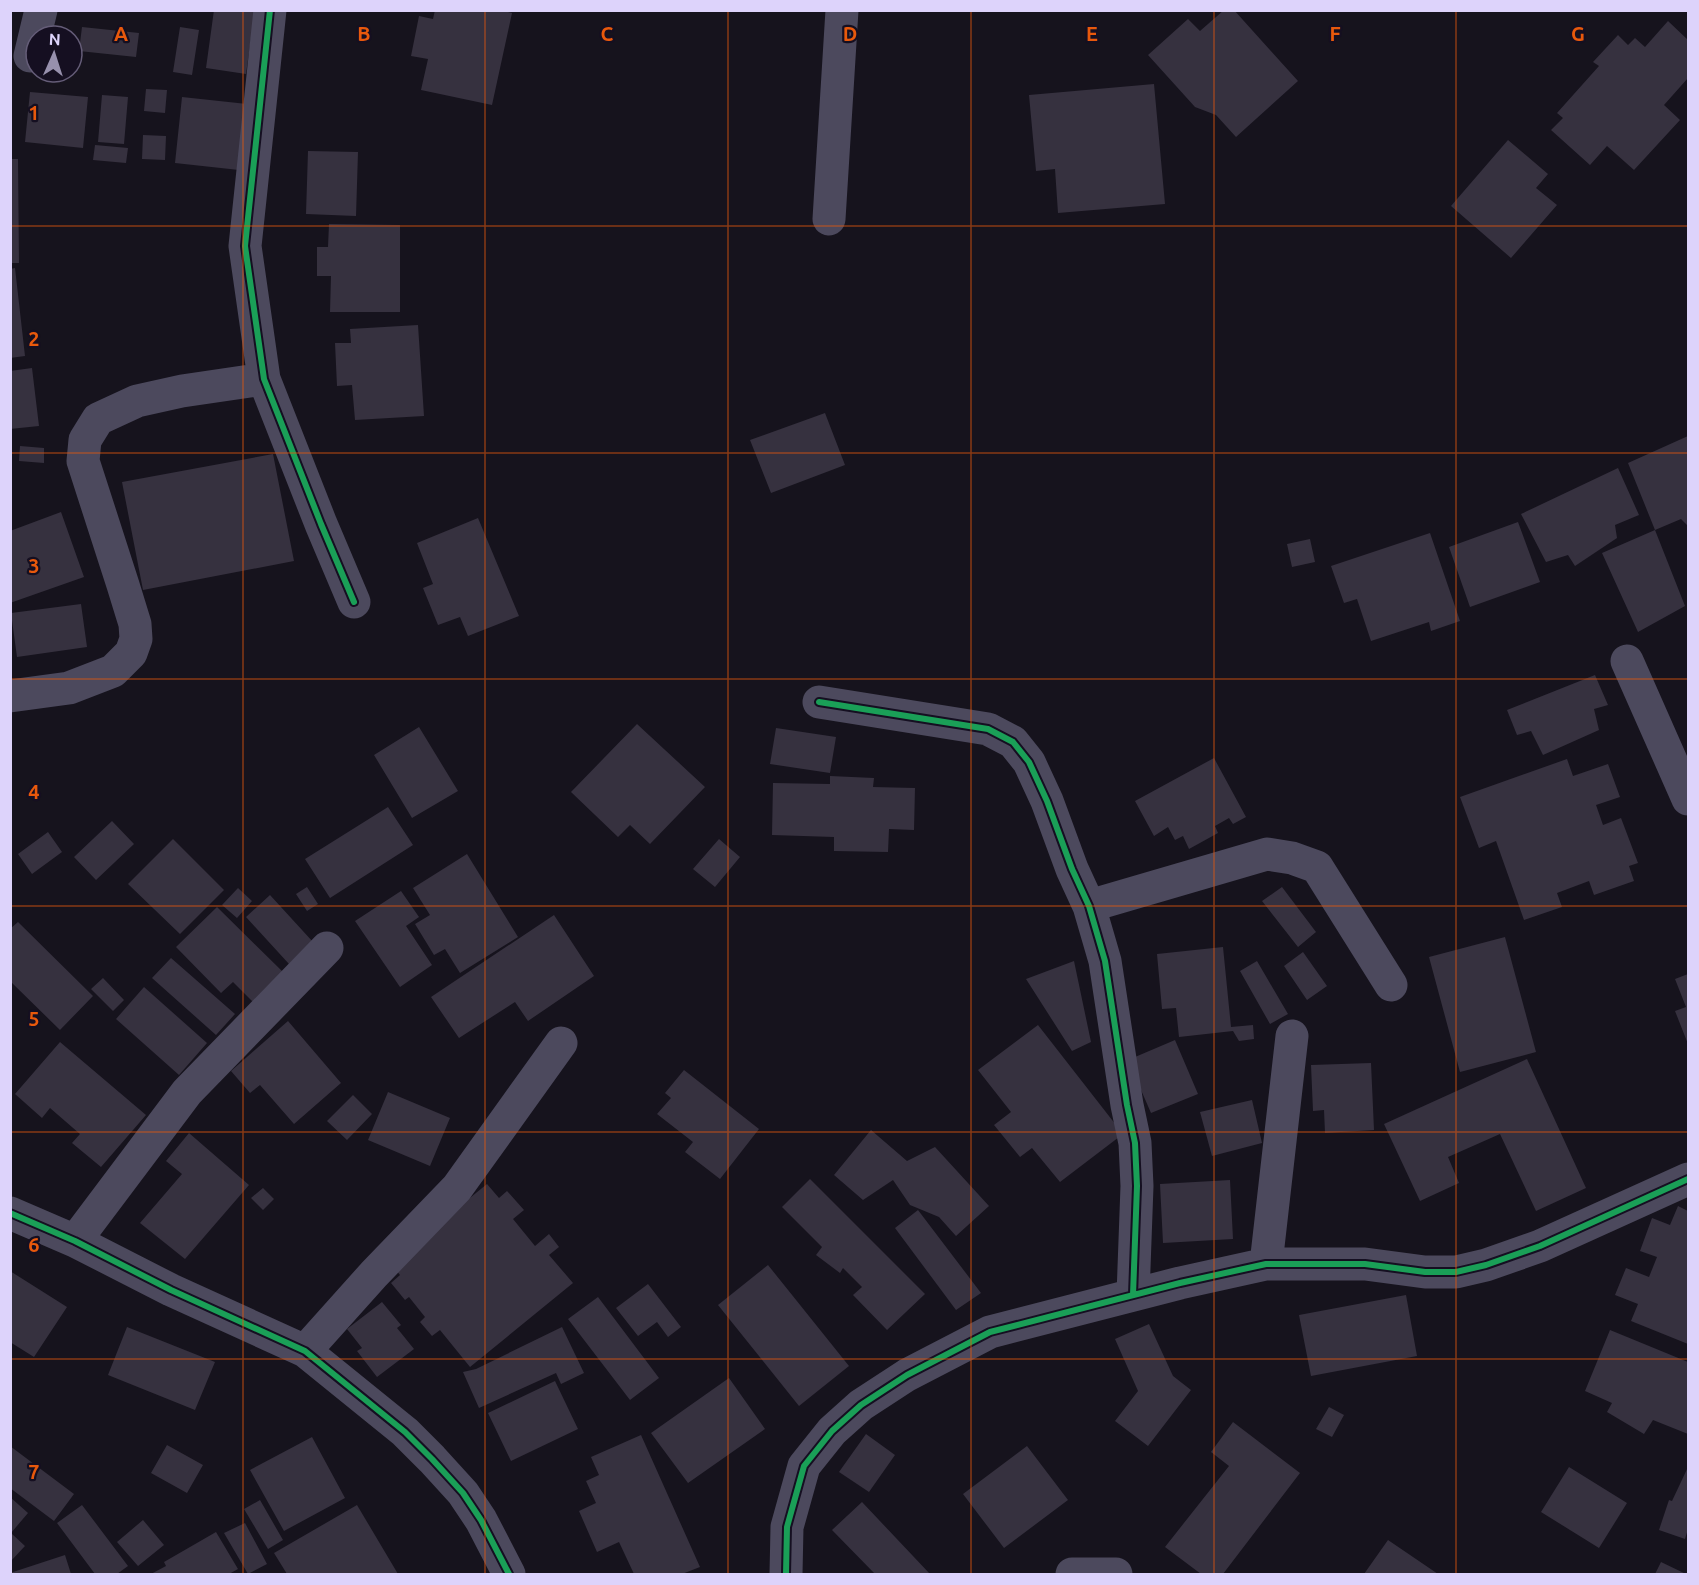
<svg xmlns="http://www.w3.org/2000/svg" width="1699" height="1585" font-family="Ubuntu,sans-serif">
	<style>
		.building { fill: #36313f }
		.lines { fill: none; stroke-linecap: round; stroke-linejoin: round }
		.minor { stroke: #4c495d; stroke-width: 33 }
		.cycleway-casing { stroke: #150f21; stroke-width: 10 }
		.cycleway { stroke: #1a9f57; stroke-width: 6 }
		.grid { fill: none; stroke: #e8590c; stroke-width: 1.5; stroke-opacity: 0.55 }
		.grid-label { font-size: 20px; text-anchor: middle; font-weight: bold; fill: #e8590c; stroke: #150f21; stroke-width: 4.5; stroke-linejoin: round; paint-order: stroke }
	</style>
	<rect width="100%" height="100%" fill="#16131d"/>
	<path class="building" d="M214,10H255L246,74L206,68Z
		M435,10H500L512,13L492,105L421,90L428,59L411,56L419,16L433,19Z
		M1224,10H1234L1298,81L1236,137L1216,115L1195,107L1148,55L1188,19L1200,31Z
		M1668,21L1688,40V78L1664,105L1680,120L1634,170L1607,146L1590,165L1551,130L1563,118L1557,113L1599,66L1593,62L1618,35L1628,45L1635,38L1645,47Z
		M82,27L139,33L136,57L79,51Z
		M180,27L199,30L192,75L173,72Z
		M1154,84L1165,204L1058,213L1055,169L1036,171L1029,95Z
		M146,89L167,90L165,113L144,111Z
		M30,92L88,97L83,148L25,142Z
		M102,95L128,97L124,144L98,142Z
		M182,97L247,104L239,170L175,163Z
		M143,135L166,136L165,160L142,159Z
		M1508,140L1548,174L1536,188L1557,205L1511,258L1451,206Z
		M95,145L128,148L126,163L93,160Z
		M308,151L358,152L356,216L306,214Z
		M10,159H18L19,263H10Z
		M329,224L400,225V312H330L331,276H317V247H328Z
		M15,268L25,356L10,358V269Z
		M418,325L424,416L355,420L352,385L337,386L335,343H351L350,329Z
		M32,368L39,426L10,429V371Z
		M825,413L845,465L771,493L750,440Z
		M1688,436V526L1681,519L1655,530L1628,463Z
		M20,446L44,448V463L19,461Z
		M273,454L294,561L143,590L122,482Z
		M1618,468L1639,515L1615,525L1617,538L1575,566L1568,555L1546,562L1521,514Z
		M61,512L84,577L10,603V531Z
		M478,518L519,616L468,636L460,617L438,625L423,588L433,584L417,543Z
		M1518,522L1540,582L1470,607L1449,547Z
		M1655,530L1685,606L1638,632L1602,553Z
		M1430,533L1460,621L1431,631L1429,622L1371,641L1357,599L1344,603L1331,566Z
		M1310,539L1315,562L1292,567L1287,544Z
		M81,604L87,647L17,657L11,613Z
		M1595,675L1608,705L1594,709L1599,730L1543,755L1531,731L1517,735L1507,710Z
		M637,724L705,787L650,844L630,825L618,837L571,792Z
		M419,727L458,791L412,818L374,755Z
		M776,728L836,737L830,773L770,764Z
		M1214,758L1246,817L1233,824L1229,818L1215,826L1218,833L1189,849L1183,836L1175,840L1168,827L1154,836L1135,801Z
		M1567,759L1573,776L1608,764L1620,797L1596,805L1603,825L1621,818L1638,863L1629,866L1634,881L1594,895L1589,881L1557,893L1562,907L1524,920L1496,841L1479,848L1460,797Z
		M830,776L874,778L873,787L915,788L914,830L889,829L888,852L834,851V837L772,835L773,783L830,784Z
		M388,807L413,845L330,898L305,859Z
		M112,821L134,844L96,880L74,857Z
		M48,832L62,852L32,874L18,854Z
		M173,839L224,890L180,934L128,884Z
		M719,839L740,857L715,887L693,869Z
		M467,854L518,937L460,973L445,949L434,955L415,924L430,915L413,888Z
		M307,887L318,904L307,911L296,894Z
		M1282,887L1316,932L1298,947L1262,901Z
		M238,888L252,901L237,918L222,905Z
		M401,891L419,917L406,926L432,965L400,987L355,921Z
		M270,895L313,942L289,964L246,917Z
		M217,907L283,972L253,1002L233,982L221,993L176,947Z
		M554,915L594,976L528,1021L515,1002L459,1038L431,997Z
		M18,922L93,996L60,1030L10,981V929Z
		M1505,937L1536,1052L1460,1072L1429,957Z
		M1223,947L1231,1027L1253,1025L1254,1039L1239,1041L1233,1031L1179,1037L1176,1008L1162,1009L1157,954Z
		M1303,952L1327,986L1307,1000L1284,966Z
		M171,958L235,1014L216,1035L152,978Z
		M1074,961L1091,1042L1072,1051L1026,979Z
		M1257,961L1288,1014L1270,1024L1240,971Z
		M1688,974V1044L1675,1011L1686,1007L1675,979Z
		M103,978L124,1000L113,1011L91,989Z
		M144,987L207,1043L179,1075L116,1019Z
		M288,1021L341,1083L294,1124L260,1085L250,1093L231,1071Z
		M1038,1025L1123,1134L1060,1182L1032,1148L1020,1157L994,1125L1011,1112L978,1070Z
		M1175,1040L1198,1094L1151,1113L1128,1060Z
		M60,1042L146,1115L101,1167L72,1143L80,1134L50,1108L42,1118L15,1094Z
		M1527,1059L1586,1188L1536,1211L1500,1134L1448,1157L1459,1183L1420,1201L1384,1124Z
		M1371,1063L1374,1130L1325,1133L1324,1110L1313,1111L1311,1065Z
		M684,1070L759,1129L720,1179L685,1152L693,1142L657,1114L671,1098L665,1093Z
		M388,1092L450,1118L430,1166L368,1140Z
		M353,1095L372,1114L347,1140L327,1121Z
		M1252,1100L1262,1143L1212,1156L1200,1112Z
		M871,1130L907,1161L935,1147L989,1206L956,1236L939,1217L910,1205L893,1180L863,1200L834,1175Z
		M189,1133L249,1185L185,1259L140,1223L182,1174L166,1161Z
		M810,1179L925,1294L887,1330L853,1295L862,1287L843,1268L840,1273L816,1255L822,1247L782,1207Z
		M1230,1180L1233,1239L1163,1243L1160,1184Z
		M487,1184L499,1198L507,1191L524,1210L513,1219L535,1246L549,1234L559,1247L549,1255L573,1283L470,1367L440,1330L432,1336L420,1322L425,1317L409,1297L405,1300L391,1283L400,1275L390,1263Z
		M263,1188L274,1199L263,1210L251,1198Z
		M1678,1206L1688,1211V1344L1631,1321L1638,1304L1615,1295L1626,1268L1649,1277L1657,1257L1640,1251L1652,1218L1670,1225Z
		M918,1210L981,1293L956,1310L895,1228Z
		M768,1265L849,1366L799,1406L718,1305Z
		M10,1271L67,1307L34,1357L10,1342Z
		M648,1284L681,1327L668,1337L657,1322L638,1336L616,1308Z
		M1406,1295L1417,1356L1311,1376L1299,1315Z
		M598,1297L659,1378L630,1400L568,1319Z
		M382,1302L401,1325L397,1328L414,1349L377,1377L357,1351L362,1348L347,1329Z
		M1149,1324L1173,1376L1191,1390L1148,1446L1115,1421L1138,1391L1115,1339Z
		M127,1327L215,1362L195,1410L108,1375Z
		M562,1327L584,1373L561,1384L556,1373L479,1408L463,1372L476,1369Z
		M1610,1330L1688,1362V1434L1653,1420L1644,1434L1607,1412L1612,1403L1585,1391Z
		M729,1378L765,1429L688,1483L651,1433Z
		M555,1381L578,1429L511,1461L488,1413Z
		M1329,1407L1344,1415L1332,1437L1316,1429Z
		M1233,1422L1300,1473L1223,1574H1201L1165,1547L1229,1466L1211,1452Z
		M866,1434L895,1455L869,1492L839,1472Z
		M641,1435L700,1567L682,1574H634L619,1542L597,1552L579,1511L596,1503L586,1481L599,1475L591,1457Z
		M312,1437L345,1498L284,1531L250,1470Z
		M167,1445L203,1465L187,1493L151,1473Z
		M10,1446L74,1494L54,1521L10,1488Z
		M1027,1446L1068,1500L1004,1548L963,1494Z
		M1569,1467L1627,1503L1599,1548L1541,1512Z
		M1688,1467V1529L1685,1539L1659,1530L1669,1500L1672,1501Z
		M10,1497L28,1513L11,1533L25,1546L10,1562Z
		M260,1500L283,1540L268,1549L244,1509Z
		M862,1502L930,1574H875L832,1530Z
		M82,1505L128,1566L117,1574H95L57,1523Z
		M357,1505L398,1574H287L274,1553Z
		M143,1520L164,1545L138,1566L117,1542Z
		M245,1523L267,1564L248,1574L224,1533Z
		M216,1532L238,1569L229,1574H151L166,1566L164,1562Z
		M1388,1540L1438,1574H1364Z
		M65,1555L71,1574H10V1573Z
		M1661,1562L1686,1574H1655Z"/>
	<g class="lines">
		<path class="minor" d="M270,10L245,246L264,379L321,524L354,602
			M30,56L41,10
			M829,219L842,10
			M1627,661L1688,799
			M10,696L69,688L113,671L131,653L136,639L135,624L123,585L83,461L85,440L98,419L137,401L182,391L264,379
			M819,702L988,729L1013,742L1029,762L1047,801L1072,869L1089,906L1105,961L1127,1105L1135,1143L1137,1186L1133,1295
			M1089,906L1267,854L1292,858L1317,867L1391,985
			M10,1213L75,1241L171,1290L305,1351L405,1432L432,1459L463,1493L481,1520L509,1574
			M75,1241L187,1092L327,948
			M1266,1264L1292,1036
			M305,1351L374,1274L457,1188L561,1043
			M786,1574L787,1527L804,1466L832,1431L861,1405L907,1375L990,1332L1180,1283L1266,1264H1365L1425,1272H1456L1486,1265L1540,1246L1688,1179
			M1072,1574H1116"/>
		<defs>
			<path id="cycleway" d="M270,10L245,246L264,379L321,524L354,602
				M819,702L988,729L1013,742L1029,762L1047,801L1072,869L1089,906L1105,961L1127,1105L1135,1143L1137,1186L1133,1295
				M10,1213L75,1241L171,1290L305,1351L405,1432L432,1459L463,1493L481,1520L509,1574
				M786,1574L787,1527L804,1466L832,1431L861,1405L907,1375L990,1332L1180,1283L1266,1264H1365L1425,1272H1456L1486,1265L1540,1246L1688,1179"/>
		</defs>
		<use href="#cycleway" class="cycleway-casing"/>
		<use href="#cycleway" class="cycleway"/>
	</g>
	<path class="grid" d="M243,10V1574M485,10V1574M728,10V1574M971,10V1574M1214,10V1574M1456,10V1574M10,226H1688M10,453H1688M10,679H1688M10,906H1688M10,1132H1688M10,1359H1688"/>
	<g class="grid-label">
		<text x="121" y="41">A</text>
		<text x="364" y="41">B</text>
		<text x="607" y="41">C</text>
		<text x="850" y="41">D</text>
		<text x="1092" y="41">E</text>
		<text x="1335" y="41">F</text>
		<text x="1578" y="41">G</text>
		<text x="34" y="120">1</text>
		<text x="34" y="346">2</text>
		<text x="34" y="573">3</text>
		<text x="34" y="799">4</text>
		<text x="34" y="1026">5</text>
		<text x="34" y="1252">6</text>
		<text x="34" y="1479">7</text>
	</g>
	<rect width="1699" height="1585" fill="none" stroke="#ddd3fb" stroke-width="24"/>
	<g transform="translate(54 54) rotate(3)"><circle r="28" fill="#150f21" stroke="#655d78" stroke-width="1.5"/>
	<path d="M0-4.5L10 22L0 15L-10 22Z" fill="#9790ad"/>
	<text y="-9" font-size="16" font-weight="bold" text-anchor="middle" fill="#ddd3fb">N</text>
	</g>
</svg>
